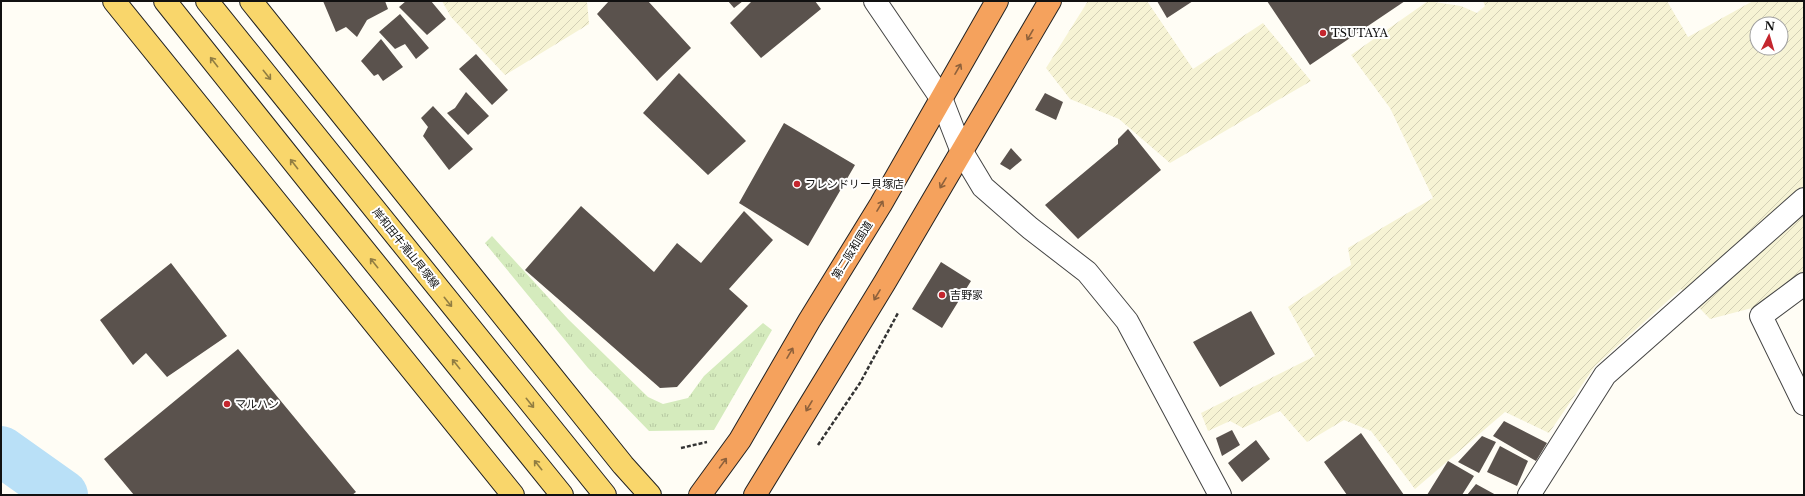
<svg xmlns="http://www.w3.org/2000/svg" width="1805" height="496" font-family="'Libre Baskerville','Noto Sans JP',serif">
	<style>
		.farmland { fill: url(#farmland-furrows); fill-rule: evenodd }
		.grass { fill: url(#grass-tufts) }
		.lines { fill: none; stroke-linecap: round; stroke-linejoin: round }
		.river { stroke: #b9e0f7; stroke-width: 50 }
		.building { fill: #5a524d }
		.minor-casing { stroke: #444; stroke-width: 24 }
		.major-casing { stroke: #222; stroke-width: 24 }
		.highway-casing { stroke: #222; stroke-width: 24 }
		.path { stroke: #333; stroke-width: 2.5; stroke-dasharray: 4 2; stroke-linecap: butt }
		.minor { stroke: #fff; stroke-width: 22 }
		.major { stroke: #f9d66b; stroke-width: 22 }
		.highway { stroke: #f5a25d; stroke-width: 22 }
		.oneway { stroke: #8e613b }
		.oneway2 { stroke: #917d42 }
		.poi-dot { fill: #c4262e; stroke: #fff; stroke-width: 1.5 }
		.labels { text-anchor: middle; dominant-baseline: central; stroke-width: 4; stroke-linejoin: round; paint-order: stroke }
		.poi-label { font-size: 11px; fill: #111; stroke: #fff; text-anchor: start }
		.street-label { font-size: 11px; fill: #111; stroke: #fff }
	</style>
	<defs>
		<pattern id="farmland-furrows" width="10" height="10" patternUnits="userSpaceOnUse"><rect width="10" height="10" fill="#f6f3d4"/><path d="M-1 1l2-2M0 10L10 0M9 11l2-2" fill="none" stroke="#d2cfb5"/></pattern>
		<pattern id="grass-tufts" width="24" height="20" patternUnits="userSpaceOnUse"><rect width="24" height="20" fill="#d5ebbd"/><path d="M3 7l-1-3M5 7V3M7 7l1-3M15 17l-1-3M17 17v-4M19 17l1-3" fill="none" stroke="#b6c8a1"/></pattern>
	</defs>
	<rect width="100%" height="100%" fill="#fffdf5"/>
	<path class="farmland" d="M442,1H587L589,24L505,75L451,17Z
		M1088,1H1147L1193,69L1263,23L1311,81L1170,163L1119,119L1070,99L1046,68Z
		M1428,1L1461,6L1477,13L1485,6L1483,1H1667L1688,37L1753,1H1804V272L1752,308L1710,319L1681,289L1595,366L1549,433L1505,412L1415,489L1371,431L1344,420L1307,442L1280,411L1243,428L1230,421L1208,431L1201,413L1315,356L1288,307L1351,265L1348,248L1433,198L1390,108L1351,55ZM1757,24H1781V48H1757Z"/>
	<path class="grass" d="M492,236L568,319L648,397L663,404L688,398L704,376L763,323L772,330L714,430L649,431L588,368L485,243Z"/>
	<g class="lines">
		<path class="river" d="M1,451L63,495"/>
	</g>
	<path class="building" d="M323,1H385L388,9L367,20L357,37L346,27L336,32Z
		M406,1H431L446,19L427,35L399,7Z
		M609,1H648L691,48L657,81L597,14Z
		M728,1H743L734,8Z
		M752,1H815L821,9L761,58L730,23Z
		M1157,1H1193L1167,18Z
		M1267,1H1405L1310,65Z
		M400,14L429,48L416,59L405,44L395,49L379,32Z
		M381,39L403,67L383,81L378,74L374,76L361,61Z
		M476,54L508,90L492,105L459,69Z
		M679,73L746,141L708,175L643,113Z
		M466,92L489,116L468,135L447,113L455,108Z
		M1045,93L1063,102L1056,120L1035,110Z
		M433,106L473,149L449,170L423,136L428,127L421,118Z
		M784,123L855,165L808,246L739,203Z
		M1128,129L1161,170L1078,239L1045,205L1118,144V139Z
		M1011,148L1022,160L1010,170L1000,164Z
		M581,206L654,272L677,243L701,263L744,211L773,240L729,289L748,306L677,387L660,388L525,270Z
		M941,262L971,281L942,328L912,309Z
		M171,263L227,336L167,377L146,353L133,365L100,320Z
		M1251,311L1275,354L1220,387L1193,342Z
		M238,349L356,492L352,495H134L104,459Z
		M1504,421L1547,443L1536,461L1493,436Z
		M1232,430L1240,445L1222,456L1216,438Z
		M1361,433L1404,495H1347L1324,462Z
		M1482,436L1496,442L1479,473L1458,462Z
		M1256,440L1270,459L1242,482L1228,463Z
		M1500,446L1528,461L1517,486L1487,472Z
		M1448,461L1474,476L1462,495H1427Z
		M1476,484L1496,495H1467Z"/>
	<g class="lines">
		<defs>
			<path id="minor" d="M875,1L941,98L962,152L983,187L1030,228L1087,272L1127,321L1220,495
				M1804,284L1761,316L1804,404
				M1529,495L1605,375L1804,199"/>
			<path id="major" d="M114,1L513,495
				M165,1L319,194L562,495
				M207,1L605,495
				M251,1L623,465L650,495"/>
			<path id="highway" d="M700,495L740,440L809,321L881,204L997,1
				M755,495L885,282L1050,1"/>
		</defs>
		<use href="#minor" class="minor-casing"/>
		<use href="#major" class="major-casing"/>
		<use href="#highway" class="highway-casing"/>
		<path class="path" d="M818,445L860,383L898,313
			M681,448L707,442"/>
		<use href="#minor" class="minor"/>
		<use href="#major" class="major"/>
		<use href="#highway" class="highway"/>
	</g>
	<defs><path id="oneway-shaft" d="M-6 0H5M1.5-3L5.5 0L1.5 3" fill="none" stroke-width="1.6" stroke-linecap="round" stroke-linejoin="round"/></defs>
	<g class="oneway">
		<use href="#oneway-shaft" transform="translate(1030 35) rotate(120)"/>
		<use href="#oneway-shaft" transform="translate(958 69) rotate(-60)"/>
		<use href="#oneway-shaft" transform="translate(943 183) rotate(121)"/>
		<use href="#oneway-shaft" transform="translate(880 206) rotate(-59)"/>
		<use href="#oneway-shaft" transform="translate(877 295) rotate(121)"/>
		<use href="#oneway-shaft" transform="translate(790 353) rotate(-60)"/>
		<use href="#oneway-shaft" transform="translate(809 406) rotate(121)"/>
		<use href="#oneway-shaft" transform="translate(723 463) rotate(-54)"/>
	</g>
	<g class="oneway2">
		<use href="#oneway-shaft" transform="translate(214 62) rotate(-128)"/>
		<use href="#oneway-shaft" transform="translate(267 75) rotate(51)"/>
		<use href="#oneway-shaft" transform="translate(294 164) rotate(-128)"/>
		<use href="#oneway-shaft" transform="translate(374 263) rotate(-129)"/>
		<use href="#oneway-shaft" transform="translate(448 302) rotate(51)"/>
		<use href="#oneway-shaft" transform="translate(456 364) rotate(-129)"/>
		<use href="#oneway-shaft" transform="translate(530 403) rotate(51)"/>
		<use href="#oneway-shaft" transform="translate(538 465) rotate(-129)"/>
	</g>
	<g class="poi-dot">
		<circle cx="1323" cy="33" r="4"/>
		<circle cx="797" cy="184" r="4"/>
		<circle cx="942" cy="295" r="4"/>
		<circle cx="227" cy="404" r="4"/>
	</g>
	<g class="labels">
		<g class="poi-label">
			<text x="1331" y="33">TSUTAYA</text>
			<text x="805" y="184">フレンドリー貝塚店</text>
			<text x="950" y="295">吉野家</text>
			<text x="235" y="404">マルハン</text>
		</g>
		<g class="street-label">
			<text transform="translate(406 248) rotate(51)">岸和田牛滝山貝塚線</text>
			<text transform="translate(852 250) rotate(-58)">第二阪和国道</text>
		</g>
	</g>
	<rect width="1805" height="496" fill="none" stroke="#111111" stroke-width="4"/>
	<g transform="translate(1769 36) rotate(5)"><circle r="19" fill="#ffffff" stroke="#a0a0a0"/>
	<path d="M0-3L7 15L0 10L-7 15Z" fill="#c4262e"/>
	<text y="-6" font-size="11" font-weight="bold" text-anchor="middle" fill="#111111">N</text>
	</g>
</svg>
